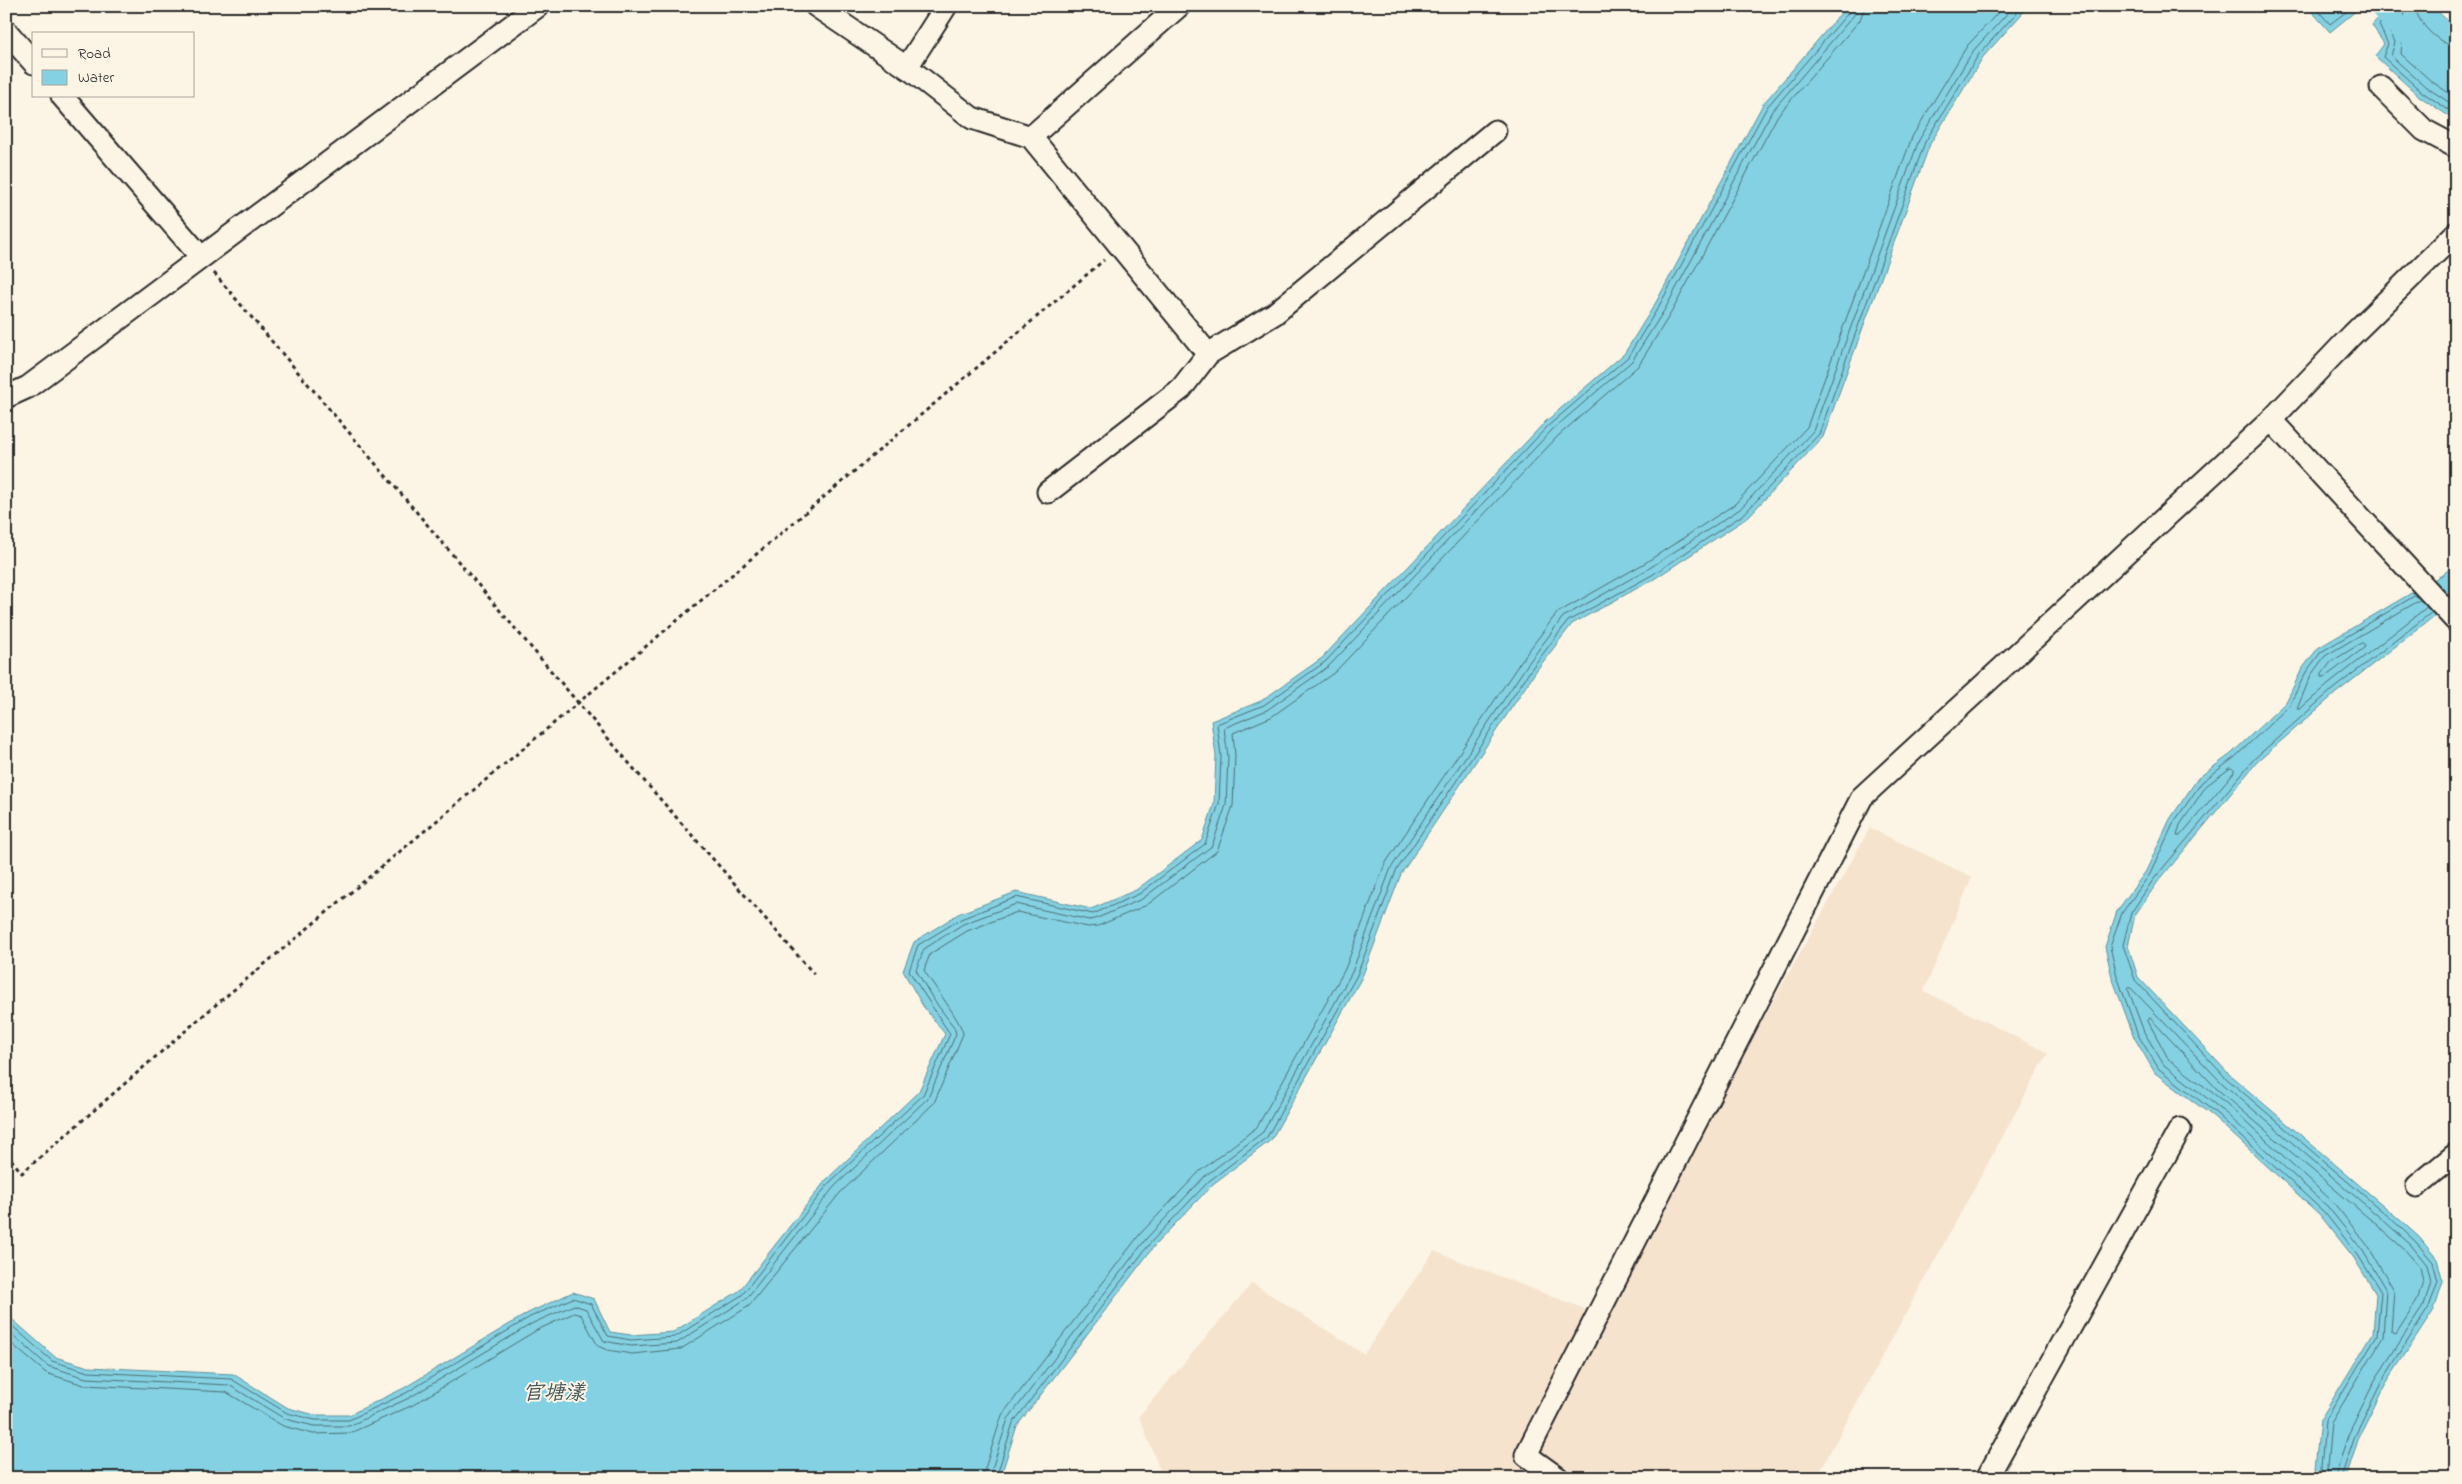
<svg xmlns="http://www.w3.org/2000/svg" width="2462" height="1484" font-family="'Indie Flower','LXGW WenKai TC',sans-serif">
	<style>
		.built { fill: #f5e3cd }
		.water { fill: #83d1e2; stroke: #608f99 }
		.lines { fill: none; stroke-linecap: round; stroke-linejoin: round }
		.shore { stroke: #4e6d74; stroke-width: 1 }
		.canal { stroke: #83d1e2; stroke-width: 22 }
		.street-casing { stroke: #2b2b2b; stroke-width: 25 }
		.path { stroke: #2b2b2b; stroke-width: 3; stroke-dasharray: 4 4; stroke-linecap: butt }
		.street { stroke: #fcf5e5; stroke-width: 21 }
		.labels { text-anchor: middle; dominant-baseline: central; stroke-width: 4; stroke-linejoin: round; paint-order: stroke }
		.water-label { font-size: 21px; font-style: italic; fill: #415459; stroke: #fcf5e5 }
	</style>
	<rect width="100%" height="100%" fill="#fcf5e5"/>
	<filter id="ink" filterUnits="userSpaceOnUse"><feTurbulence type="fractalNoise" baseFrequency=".02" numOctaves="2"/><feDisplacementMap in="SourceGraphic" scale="10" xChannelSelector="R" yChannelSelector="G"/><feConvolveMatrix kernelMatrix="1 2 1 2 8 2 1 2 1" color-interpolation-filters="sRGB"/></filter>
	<g filter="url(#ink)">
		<path class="built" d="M1870,828L1972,877L1924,991L2048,1053L1816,1478H1163L1139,1416L1252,1283L1364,1354L1434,1251L1598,1314Z"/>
		<path class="water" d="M1847,6H2029L1983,57L1930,144L1823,437L1747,518L1654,579L1572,624L1536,671L1401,874L1362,977L1271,1140L1213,1184L1155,1245L1017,1426L1000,1478H6V1301L12,1319L55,1357L89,1367L233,1374L288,1408L315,1415H349L404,1388L528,1313L573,1292L594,1299L610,1332L631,1335L673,1332L739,1291L826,1180L919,1091L945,1034L923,1006L903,971L914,942L958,914L1016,892L1091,909L1136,890L1202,840L1214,804L1216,756L1211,721L1261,701L1322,658L1545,422L1624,354L1655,304L1763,104Z
			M2307,6H2362L2330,32Z
			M2389,6H2432L2456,29V121L2419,96L2375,56L2384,44L2372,25Z
			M2456,564V599L2336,693L2257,762L2157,883L2135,915L2128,946L2138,977L2230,1075L2391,1212L2419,1237L2437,1259L2443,1281L2434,1310L2385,1385L2358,1439L2346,1478H2317L2315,1468L2320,1420L2373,1333L2376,1294L2354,1258L2320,1215L2214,1117L2155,1073L2134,1037L2112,977L2105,947L2117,911L2146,871L2170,819L2198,778L2231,754L2286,702L2302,669L2318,648L2442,575Z"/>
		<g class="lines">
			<path class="shore" d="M2314,6L2330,24L2354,6
				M2392,6L2391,11L2379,25L2388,44L2383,57L2422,92L2456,115
				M2398,6L2396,14L2387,26L2395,42L2391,56L2426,87L2456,107
				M2406,6L2404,17L2396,27L2402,41L2401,54L2431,81L2456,98
				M2415,6C2416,22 2440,46 2456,46
				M2420,600L2325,656L2311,675L2297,709H2300L2329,684L2427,607
				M2362,643L2365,645L2364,648L2325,677H2322V674L2331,662Z
				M2231,768L2234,769V772L2180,836H2177L2180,825L2206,786Z
				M2150,1018L2217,1089L2378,1226L2405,1250L2420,1267L2423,1281L2417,1301L2396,1334L2391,1332L2394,1290L2368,1246L2333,1202L2226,1103L2169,1060L2148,1021Z
				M6,1317L9,1323L52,1361L88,1372L231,1379L287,1413L315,1420H349L406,1393L530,1317L573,1298L591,1304L608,1336L631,1340L675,1337L742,1295L829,1183L923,1095L950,1034L909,971L918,945L961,919L1016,897L1093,914L1139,894L1205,844L1219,804L1221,756L1217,724L1264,705L1325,662L1548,426L1628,357L1659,306L1767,107L1849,12L1851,6
				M6,1329L48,1366L86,1378L229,1385L285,1419L314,1426H349L409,1398L533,1323L574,1305L586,1309L604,1341L631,1346L677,1343L746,1299L834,1187L928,1098L956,1034L954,1027L933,999L916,970L924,949L963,924L1016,904L1089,920L1095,919L1142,899L1212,846L1226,805L1228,756L1224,728L1267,710L1329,666L1552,430L1632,361L1665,309L1772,111L1854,15L1857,6
				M6,1339L46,1373L84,1385L226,1392L283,1426L313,1434L350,1433L413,1405L537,1330L574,1313L581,1315L598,1346L607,1350L632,1354L681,1349L749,1306L840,1193L934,1103L963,1034C962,1022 932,984 924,970L930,954L967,931L1017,912L1088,927L1098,926L1147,905L1217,851L1233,806L1235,756L1233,733L1271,717L1335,672L1558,436L1638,366L1671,313L1778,115L1860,20L1865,6
				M982,1478L1002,1415L1140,1234L1200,1171L1257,1127L1345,969L1385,864L1521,661L1557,613L1645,563L1735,504L1807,427L1912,137L1967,46L2004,6
				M989,1478L1008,1419L1146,1239L1205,1176L1263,1132L1352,972L1391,868L1527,665L1563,617L1648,569L1740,509L1813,431L1919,140L1973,51L2014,6
				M996,1478L1013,1423L1151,1242L1209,1181L1267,1137L1357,975L1396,871L1532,668L1568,621L1652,575L1744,514L1819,434L1925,142L1979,54L2023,6
				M2322,1478L2321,1468L2325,1421L2377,1335L2381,1292L2358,1255L2324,1212L2217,1114L2159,1069L2138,1035L2117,976L2110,947L2122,913L2150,874L2174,822L2202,782L2235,757L2289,706L2306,672L2321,652L2416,595
				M2328,1478L2327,1467L2331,1423L2383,1337L2386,1290L2363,1251L2328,1207L2221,1109L2164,1065L2144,1032L2128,989L2130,987L2222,1083L2383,1220L2411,1245L2427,1265L2431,1281L2424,1305L2375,1380L2348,1435L2335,1478
				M2341,1478L2354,1438L2381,1383L2429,1307L2438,1281L2433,1262L2415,1241L2388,1216L2226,1078L2135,980L2123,945L2131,913L2153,880L2254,759L2333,689L2432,612"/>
			<path class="canal" d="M2380,6L2405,33"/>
			<defs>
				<path id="street" d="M816,6L912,71L972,118L1031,137L1179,6
					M6,31L34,63
					M907,67L946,6
					M2381,87L2424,130L2456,147
					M62,96L201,257
					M1031,137L1208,354
					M6,397L28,387L538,6
					M2271,420L2456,621
					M1048,492L1181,389L1208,354L1274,314L1495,131
					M2417,1186L2456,1154
					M1558,1478L1526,1455L1862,797L2271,420L2351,336L2456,233
					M1987,1478L2180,1129"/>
			</defs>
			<use href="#street" class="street-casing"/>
			<path class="path" d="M214,273L640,776L814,974
				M6,1153L22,1173L206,1013L746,563L1104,260"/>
			<use href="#street" class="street"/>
		</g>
	</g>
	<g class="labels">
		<g class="water-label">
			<text x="554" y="1394">官塘漾</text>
		</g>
	</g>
	<rect width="2462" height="1484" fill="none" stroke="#fcf5e5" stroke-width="25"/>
	<rect x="12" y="12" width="2437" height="1459" fill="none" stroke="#2b2b2b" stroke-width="2" filter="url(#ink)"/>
	<rect x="32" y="32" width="162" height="65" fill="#fcf5e5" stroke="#a8a49b"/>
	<rect x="42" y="49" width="25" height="8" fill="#fcf5e5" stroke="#a8a49b"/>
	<text x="78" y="58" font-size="15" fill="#2b2b2b">Road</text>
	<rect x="42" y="70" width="25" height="15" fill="#83d1e2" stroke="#a8a49b"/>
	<text x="78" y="82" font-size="15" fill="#2b2b2b">Water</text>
</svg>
